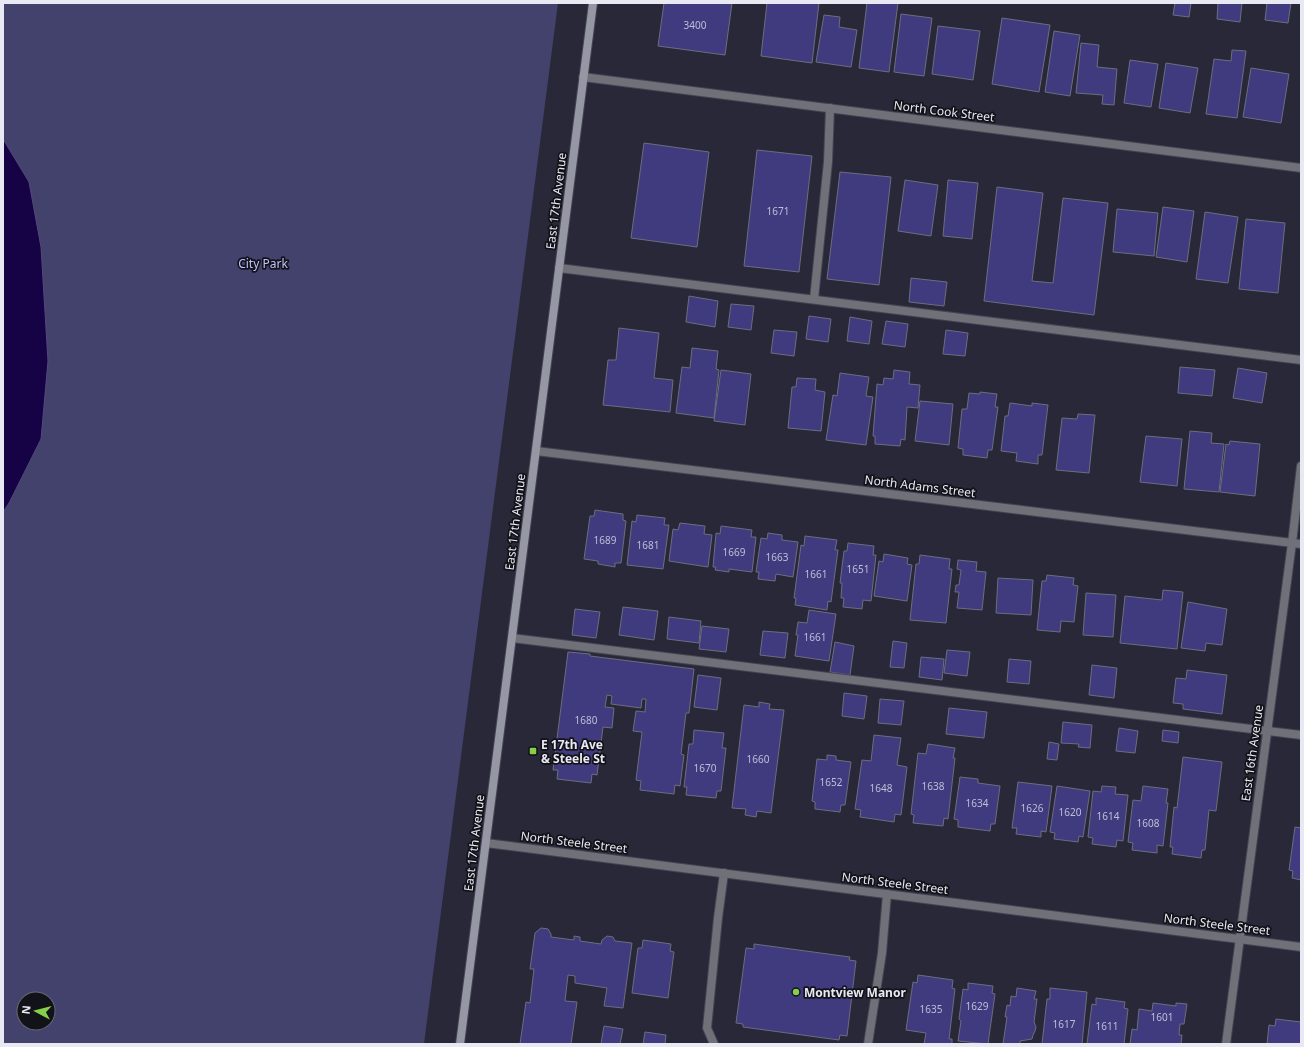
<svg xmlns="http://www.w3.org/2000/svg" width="1304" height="1047" font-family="'Noto Sans',sans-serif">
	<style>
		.green { fill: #43426d; fill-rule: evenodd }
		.water { fill: #150345; stroke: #544879 }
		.building { fill: #403b7e; stroke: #6c6d7f }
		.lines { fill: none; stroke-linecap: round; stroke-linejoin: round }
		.lane-casing { stroke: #434352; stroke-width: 10 }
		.street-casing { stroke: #434352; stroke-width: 10 }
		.secondary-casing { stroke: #434352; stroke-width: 10 }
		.lane { stroke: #6f7078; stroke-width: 8 }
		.street { stroke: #6f7078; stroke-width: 8 }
		.secondary { stroke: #9697a4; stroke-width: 8 }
		.poi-dot { fill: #86cf4b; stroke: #121219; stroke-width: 1.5 }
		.labels { text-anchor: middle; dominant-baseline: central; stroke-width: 3.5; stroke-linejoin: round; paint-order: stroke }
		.number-label { font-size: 10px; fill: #bebed6 }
		.street-label { font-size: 12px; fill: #e8e9f3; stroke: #121219 }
		.park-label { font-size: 12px; fill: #c0c1fe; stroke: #121219 }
		.poi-label { font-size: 12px; font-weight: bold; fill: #e8e9f3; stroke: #121219; text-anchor: start }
	</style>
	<rect width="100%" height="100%" fill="#282838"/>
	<path class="green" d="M3,3H558L424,1044H3ZM24,999H48V1023H24Z"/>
	<path class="water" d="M3,139L29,182L41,247L48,361L41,439L9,503L3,512Z"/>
	<path class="building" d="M664,3H732L725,55L658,46Z
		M767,3H819L812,63L761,56Z
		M867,3H898L889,72L859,68Z
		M1175,3H1191L1189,17L1173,15Z
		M1218,3H1242L1240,22L1217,19Z
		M1267,3H1291L1288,23L1265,20Z
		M901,14L932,18L924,76L894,72Z
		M824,15L840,17L839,27L857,30L851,67L816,62Z
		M1002,18L1050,25L1039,92L992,84Z
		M938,26L980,31L973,80L932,74Z
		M1054,31L1080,35L1070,96L1045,92Z
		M1081,43L1099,45L1097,67L1117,69L1114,105L1102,104L1103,95L1076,93Z
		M1232,50L1246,51L1237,118L1206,114L1214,59L1231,61Z
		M1130,60L1158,64L1151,107L1124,103Z
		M1166,63L1198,68L1190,113L1159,108Z
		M1251,68L1289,74L1281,123L1243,117Z
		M644,143L709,152L697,247L631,238Z
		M757,150L812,156L799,272L744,266Z
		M840,172L891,177L879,285L827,279Z
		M905,180L938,185L931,236L898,231Z
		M948,180L978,183L972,239L943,236Z
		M997,187L1043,193L1032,281L1053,283L1063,198L1108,203L1094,315L984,301Z
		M1163,207L1194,211L1187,262L1156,257Z
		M1117,209L1158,213L1154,256L1113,252Z
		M1205,212L1238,217L1228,283L1196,279Z
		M1246,219L1285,223L1278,293L1239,289Z
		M911,278L947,282L944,306L909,302Z
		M689,296L718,301L715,327L686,322Z
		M731,304L754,306L751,330L728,327Z
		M809,316L831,319L828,342L806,339Z
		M850,317L872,321L869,344L847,341Z
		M886,321L908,324L905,347L882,344Z
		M619,328L659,333L654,378L673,380L670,412L603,405L608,360H616Z
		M774,330L797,332L794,356L771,353Z
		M946,330L968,333L965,356L943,354Z
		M692,348L718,351L716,369L719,370L714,418L676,413L682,367L690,368Z
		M1180,367L1215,370L1212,396L1178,393Z
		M1238,368L1267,373L1262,403L1233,398Z
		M721,370L751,374L745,425L714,421Z
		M894,370L910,372L909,384L920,385L918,408L907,407L905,440L901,439L900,446L875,444V436H873L877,384L883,385L884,378L893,379Z
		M840,373L869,377L866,396L873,397L866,445L826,440L833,395L837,396Z
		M797,378L816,379L815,390L825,392L821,431L788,428L792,387H796Z
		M980,392L997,394L995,407H998L992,450H988L987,458L963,455V449L958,448L962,409H967L969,393L980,394Z
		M920,401L953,404L949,445L915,441Z
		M1010,403L1032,406V403L1048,405L1042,455H1038V464L1016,461L1017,453L1001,451L1005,416H1008Z
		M1078,414L1095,415L1089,473L1056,470L1062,418L1077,419Z
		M1190,431L1212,433L1211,443L1224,444L1219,492L1184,489Z
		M1146,436L1182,439L1177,486L1140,482Z
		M1230,441L1260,444L1255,496L1220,492L1226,444L1229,445Z
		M595,510L623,514V520L626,521L621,563H615V567L598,564V561L584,559L590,516H594Z
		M637,515L665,518L664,525H669L663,569L627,565L632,521L636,522Z
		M680,523L705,526L704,534L712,535L708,567L669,561L673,529L678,530Z
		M721,526L752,530L751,537H756L752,572L729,569V572L715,570L716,567H713L716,533L720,534Z
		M768,533L782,535V540L798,542L793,577L776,574L775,581L758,579L759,572H756L761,538L767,539Z
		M805,536L837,540L835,550H838L831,602L828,601L827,610L795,605L796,598H794L801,545L804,546Z
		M848,543L874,546L873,555H876L871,601L863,600L862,609L843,607L844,598H841L842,583H840L844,551H847Z
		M884,554L908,558L907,564L912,565L907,601L874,596L879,561L883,562Z
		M920,555L950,559L949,569H952L946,623L910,620L916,564H919Z
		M958,560L977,562L976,571L986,572L982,610L957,608L959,592H955L956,585H959L961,570L957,569Z
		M1047,575L1074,578L1073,585L1078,586L1074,622L1061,621L1060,632L1037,630L1042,581H1046Z
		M998,578L1033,580L1031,615L996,613Z
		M1163,590L1183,592L1177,649L1120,643L1125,596L1162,600Z
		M1086,593L1116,595L1113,637L1083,635Z
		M1188,602L1227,609L1222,645L1206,643L1205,651L1181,648Z
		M623,607L658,611L654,640L619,635Z
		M575,609L600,612L596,638L572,635Z
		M809,610L836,614L829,661L795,656L798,635H796L798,622L807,623Z
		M669,617L701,621L699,643L667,639Z
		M702,626L729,629L726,652L699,649Z
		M763,631L788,633L785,658L760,655Z
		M893,641L907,643L904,668L890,667Z
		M835,642L854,646L850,675L830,672Z
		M947,650L970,652L967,676L944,673Z
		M568,652L590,654V656L694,669L689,713H686L681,754L684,755L680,786L675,785L674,794L640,790L641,781L636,780L642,732L633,731L636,711L645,712L646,699H642L641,708L611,704L612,696L607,695L605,707L614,708L612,728L603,727L597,775L592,774L591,783L557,779L558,770H553Z
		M921,657L944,659L942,680L919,677Z
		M1009,659L1031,661L1029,684L1007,682Z
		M1092,665L1117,668L1114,698L1089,695Z
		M1187,670L1227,675L1222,714L1183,709V704L1173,703L1176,678L1186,679Z
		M698,675L721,678L717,710L694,707Z
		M844,693L867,696L864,719L842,716Z
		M880,699L904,701L901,725L878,723Z
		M759,702L770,704L769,709L784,710L771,813L757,811L756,817L745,815L746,809L732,808L744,705L759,707Z
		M949,708L987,712L984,738L946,734Z
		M1063,722L1092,725L1090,748L1078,747L1079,744L1061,743Z
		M1119,728L1138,731L1135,753L1116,751Z
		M694,730L724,733L722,748H726L721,791H717L716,798L686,795L687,787H684L689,744H693Z
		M1163,730L1179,732L1178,743L1162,741Z
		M874,735L901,738L897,765L907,767L901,815L895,814L894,822L860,817L861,810L855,809L862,760L871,761Z
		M1049,742L1059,744L1057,760L1047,759Z
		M928,744L955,748L953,758H955L948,819L944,818L943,826L913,823L914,815L911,814L918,753L926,754Z
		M827,755L836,756V760L851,762L845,805H841L840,812L815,809V802L812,801L817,759L827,760Z
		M1183,757L1222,762L1216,811L1209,810L1205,850H1202L1201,858L1172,854L1173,847H1170L1174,807L1177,808Z
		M960,777L978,779V783L1000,786L995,824H991L990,831L958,827V820L954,819Z
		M1018,782L1052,786L1046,832L1041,831V837L1016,834L1017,828H1012Z
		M1057,786L1090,791L1083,837L1079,836L1078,842L1054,839L1055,833L1050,832Z
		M1102,786L1116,787L1115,794L1128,795L1123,841L1117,840L1116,847L1092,844L1093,838L1088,837L1093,791L1101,792Z
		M1143,786L1168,789L1166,803H1168L1163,846L1157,845V853L1132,850L1133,843L1128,842L1133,800L1141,801Z
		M1295,827L1301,828V880L1292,878L1293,871L1289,870Z
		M541,928L548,929L551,934V937L574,940V936L580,937V941L601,944L602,940L607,936L613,937L615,941L632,943L623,1008L604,1006L607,988L575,983V976L568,975L565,1001L577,1002L571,1044H520L526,1002L530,1003L534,969H530L535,933Z
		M643,940L671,944L670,951L674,952L668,998L632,993L638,948H642Z
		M754,944L850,957L849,960L856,961L847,1036L840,1035L839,1040L743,1027V1024L736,1023L746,948L754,949Z
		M918,975L953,980L952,988L955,989L949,1039H952V1044H924L926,1033L906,1030L913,982L917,983Z
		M968,983L993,986L992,993L995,994L988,1044L958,1041L961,1021L959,1019L963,989L968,990Z
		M1017,988L1036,991L1034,999H1037L1034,1022L1036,1027L1035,1031L1033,1035L1032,1039L1020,1041V1044H1003L1007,1017H1005L1007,1005L1010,1006L1011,996L1016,997Z
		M1050,988L1087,992L1082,1044H1042L1047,999H1050Z
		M1096,998L1125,1002L1124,1008L1128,1009L1124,1044H1087L1092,1004L1096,1005Z
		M1153,1003L1176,1006V1003L1187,1004L1184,1024H1180L1179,1035H1182L1181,1044H1130L1132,1029L1137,1030L1139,1009L1152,1011Z
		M1276,1019L1301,1022V1044H1267L1269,1025L1275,1026Z
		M604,1026L623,1029L620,1044H601Z
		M645,1032L666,1035L665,1044H643Z"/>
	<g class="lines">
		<defs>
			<path id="lane" d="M559,268L1301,360
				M814,299L828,162L830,108
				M512,638L1301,735
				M714,1044L707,1028L718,918L724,873
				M868,1044L882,953L887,894"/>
			<path id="street" d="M583,77L1301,168
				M536,451L1301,544
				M486,843L1301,947
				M1226,1044L1292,543L1301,466"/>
			<path id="secondary" d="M460,1044L593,3"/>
		</defs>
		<use href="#lane" class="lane-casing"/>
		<use href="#street" class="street-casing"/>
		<use href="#secondary" class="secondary-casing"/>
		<use href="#lane" class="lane"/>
		<use href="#street" class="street"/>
		<use href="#secondary" class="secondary"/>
	</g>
	<g class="poi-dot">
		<rect x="529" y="747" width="8" height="8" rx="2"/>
		<circle cx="796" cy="992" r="4"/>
	</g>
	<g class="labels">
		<g class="number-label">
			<text x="695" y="25">3400</text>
			<text x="778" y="211">1671</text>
			<text x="605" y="540">1689</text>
			<text x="648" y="545">1681</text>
			<text x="734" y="552">1669</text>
			<text x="777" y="557">1663</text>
			<text x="858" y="569">1651</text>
			<text x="816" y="574">1661</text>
			<text x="815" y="637">1661</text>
			<text x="586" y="720">1680</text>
			<text x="758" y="759">1660</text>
			<text x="705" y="768">1670</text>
			<text x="831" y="782">1652</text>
			<text x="933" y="786">1638</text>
			<text x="881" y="788">1648</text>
			<text x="977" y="803">1634</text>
			<text x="1032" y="808">1626</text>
			<text x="1070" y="812">1620</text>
			<text x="1108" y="816">1614</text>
			<text x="1148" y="823">1608</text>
			<text x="977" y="1006">1629</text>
			<text x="931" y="1009">1635</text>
			<text x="1162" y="1017">1601</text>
			<text x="1064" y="1024">1617</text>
			<text x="1107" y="1026">1611</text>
		</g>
		<g class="street-label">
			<text transform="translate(944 111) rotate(7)">North Cook Street</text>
			<text transform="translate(556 201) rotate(-83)">East 17th Avenue</text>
			<text transform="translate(920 486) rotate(7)">North Adams Street</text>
			<text transform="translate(515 522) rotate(-83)">East 17th Avenue</text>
			<text transform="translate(1252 753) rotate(-82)">East 16th Avenue</text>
			<text transform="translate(574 842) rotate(7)">North Steele Street</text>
			<text transform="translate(474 843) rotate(-83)">East 17th Avenue</text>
			<text transform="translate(895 883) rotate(7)">North Steele Street</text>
			<text transform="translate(1217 924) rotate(7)">North Steele Street</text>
		</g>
		<g class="park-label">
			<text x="263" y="263">City Park</text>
		</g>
		<g class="poi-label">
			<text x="541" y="744">E 17th Ave<tspan x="541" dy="14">&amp; Steele St</tspan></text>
			<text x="804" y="992">Montview Manor</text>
		</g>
	</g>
	<rect width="1304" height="1047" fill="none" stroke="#e8e9f3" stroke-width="8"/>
	<g transform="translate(36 1011) rotate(277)"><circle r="19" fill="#121219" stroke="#686870"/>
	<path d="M0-3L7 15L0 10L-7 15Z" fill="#86cf4b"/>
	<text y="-6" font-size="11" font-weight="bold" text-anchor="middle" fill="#e8e9f3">N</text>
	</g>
</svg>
